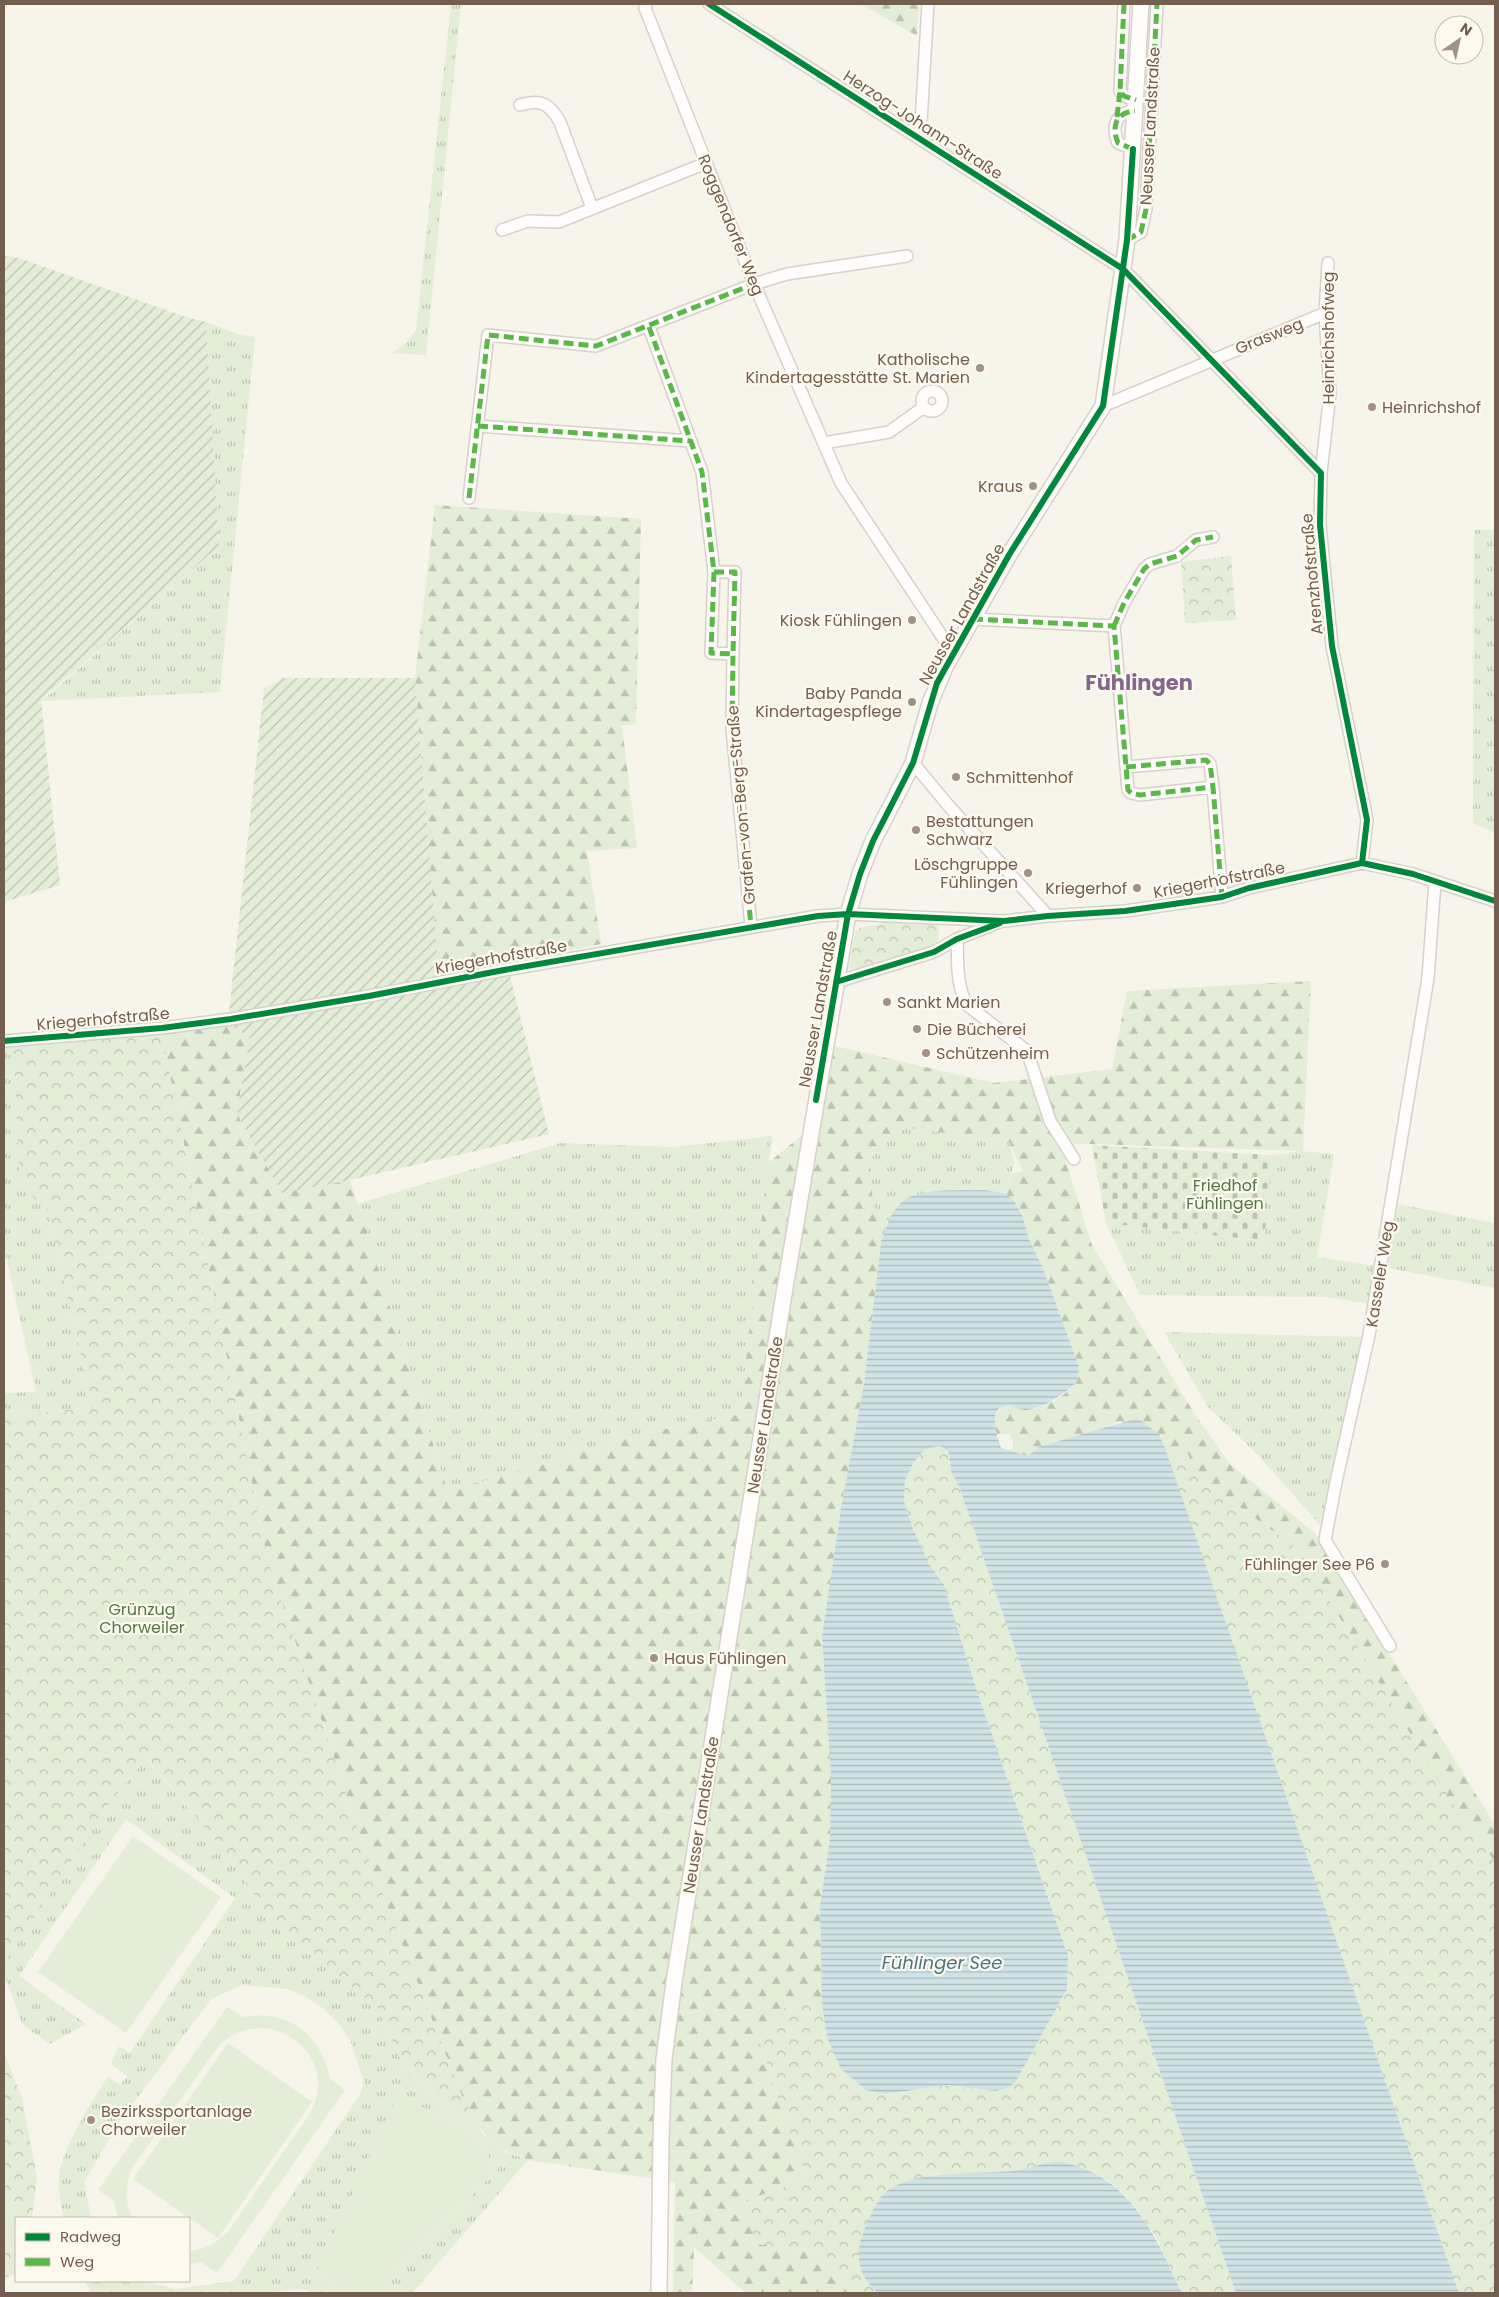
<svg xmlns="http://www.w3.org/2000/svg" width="1499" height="2297" font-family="Poppins,sans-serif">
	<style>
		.grass { fill: url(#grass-tufts) }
		.forest { fill: url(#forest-firs) }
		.cemetery { fill: url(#cemetery-stones) }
		.park { fill: url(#park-crowns) }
		.garden { fill: url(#garden-furrows) }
		.pitch { fill: #e3edd8 }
		.water { fill: url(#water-rules) }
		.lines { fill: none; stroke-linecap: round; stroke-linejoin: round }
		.street-casing { stroke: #d6d1cb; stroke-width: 14 }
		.secondary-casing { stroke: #d7d1ca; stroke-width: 18 }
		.street { stroke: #fefdfc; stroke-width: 11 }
		.secondary { stroke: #fefdfc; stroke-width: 15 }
		.quiet { stroke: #58b947; stroke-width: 5; stroke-dasharray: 10 5; stroke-linecap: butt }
		.cycleway-casing { stroke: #fef9ef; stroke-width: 9 }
		.cycleway { stroke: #00873e; stroke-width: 6 }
		.poi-dot { fill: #a29285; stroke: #fef9ef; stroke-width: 2 }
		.labels { text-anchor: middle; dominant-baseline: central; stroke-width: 4.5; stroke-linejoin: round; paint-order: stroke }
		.street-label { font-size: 16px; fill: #745e4e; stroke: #fef9ef }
		.poi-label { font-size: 16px; fill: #745e4e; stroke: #fef9ef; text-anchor: start }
		.park-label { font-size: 16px; fill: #517846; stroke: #fef9ef }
		.water-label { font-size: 18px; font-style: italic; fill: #487685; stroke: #fef9ef }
		.district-label { font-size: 21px; font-weight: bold; fill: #856690; stroke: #fef9ef }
	</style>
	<defs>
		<pattern id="grass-tufts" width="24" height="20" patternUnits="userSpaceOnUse" patternTransform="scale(1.25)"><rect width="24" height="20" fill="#e3edd8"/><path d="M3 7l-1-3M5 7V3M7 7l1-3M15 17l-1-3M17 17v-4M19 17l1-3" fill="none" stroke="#bdc3b1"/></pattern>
		<pattern id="forest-firs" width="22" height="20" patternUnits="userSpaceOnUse" patternTransform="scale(1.25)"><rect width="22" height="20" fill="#e3edd8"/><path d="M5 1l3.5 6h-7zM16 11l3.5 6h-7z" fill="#bdc3b1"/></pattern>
		<pattern id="cemetery-stones" width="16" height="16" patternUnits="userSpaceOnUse" patternTransform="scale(1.25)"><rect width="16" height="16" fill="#e3edd8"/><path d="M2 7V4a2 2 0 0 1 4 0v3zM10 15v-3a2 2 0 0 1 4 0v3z" fill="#bdc3b1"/></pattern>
		<pattern id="park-crowns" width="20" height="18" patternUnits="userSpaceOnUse" patternTransform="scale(1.25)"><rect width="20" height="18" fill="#e3edd8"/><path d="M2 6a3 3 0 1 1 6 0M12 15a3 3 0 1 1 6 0" fill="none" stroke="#bdc3b1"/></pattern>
		<pattern id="garden-furrows" width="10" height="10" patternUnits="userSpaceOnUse" patternTransform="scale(1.25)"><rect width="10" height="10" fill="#e3edd8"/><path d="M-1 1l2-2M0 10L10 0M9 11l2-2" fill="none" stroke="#bdc3b1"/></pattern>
		<pattern id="water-rules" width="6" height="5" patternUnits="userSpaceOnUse" patternTransform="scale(1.25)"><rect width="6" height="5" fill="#cfe2e6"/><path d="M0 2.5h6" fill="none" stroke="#adbabd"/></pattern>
	</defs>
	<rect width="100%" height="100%" fill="#f7f4ec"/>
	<path class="grass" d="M451,4H461L426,355L392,353L407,342L416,330Z
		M206,322L241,335L255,337L220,692L42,701L219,546Z
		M1474,530H1495V833L1473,823Z
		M4,1043H10L37,1204L45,1200L93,1407L4,1417V1393L36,1392L4,1247Z
		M896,1126L1010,1142L1014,1164L1005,1193L984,1190L905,1199L887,1223L873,1206L869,1181L870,1160Z
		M772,1136L740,1414L638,1435L480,1482L447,1489L357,1204L560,1143L674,1147Z
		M1301,1151L1334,1154L1317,1257L1376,1266L1369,1304L1327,1297L1140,1295L1106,1223L1263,1241L1272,1155Z
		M1398,1204L1495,1223V1288L1388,1268Z
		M1164,1332L1364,1337L1320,1525L1258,1455L1208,1407Z
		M146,1758L221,1847L278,1929L377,2007L407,2073L507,2153L528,2160L412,2293H377L498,2169L468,2132L443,2112L434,2114L316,2273L346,2293H310L306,2290L296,2289L264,2293H91L85,2281H142L176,2289L234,2281L360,2094L364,2083L351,2042L339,2024L324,2009L305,1996L287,1989L243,1985L211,1999L120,2121L84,2182L91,2218H63C62,2205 57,2189 59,2176C62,2149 92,2100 108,2077L120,2085L127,2076L111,2064L119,2046L130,2053L235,1898L126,1819L19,1976L86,2024L50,2044L23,2025L4,1975V1964L109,1803Z"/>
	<path class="forest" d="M861,4H919L917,36Z
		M435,505L641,519L636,724L622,726L637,848L587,851L601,944L439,977L415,678Z
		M1311,981L1303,1151L1060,1143L1092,1245L1194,1413L1230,1464L1315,1533L1495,1825V1906L1298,1549L1196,1476L1188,1454L1169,1461L1158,1434L1120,1421L1095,1431L1039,1447L1028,1456L1010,1451L1014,1445L1010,1434H997C993,1423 994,1405 1011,1406C1016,1406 1021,1410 1026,1410C1041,1410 1067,1396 1076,1382C1078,1379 1078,1372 1079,1367L1044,1271L1029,1239L1023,1218L1014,1201L1005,1193L1012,1173L1023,1171L1009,1142L896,1126L870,1160L873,1206L887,1223L881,1242L864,1384L841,1508L822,1636L831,1778L830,1839L820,1906L822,2006L792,2000L758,2038L791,2136L806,2173L780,2189L740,2203L758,2244L823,2252L851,2293H746L694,2247L692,2293H673L675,2182L528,2160C491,2148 483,2133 464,2101L364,1847L267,1558L161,1030L226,1022L250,1038L237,1111L241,1122L282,1192L350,1180L447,1489L480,1482L638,1435L740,1414L768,1163L817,1123L826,1044L994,1083L1112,1069L1127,991Z"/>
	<path class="cemetery" d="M1092,1145L1272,1155L1264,1241L1106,1223Z"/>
	<path class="park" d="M1231,556L1236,620L1185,623L1181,562Z
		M880,921L939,926L938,940L928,949L854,971L849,967L855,932L860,928L880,924Z
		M161,1030L267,1558L364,1847L464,2101L483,2133L407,2073L377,2007L278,1929L221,1847L147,1758L109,1803L4,1964V1417L93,1407L45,1200L37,1204L19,1170L15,1074L10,1043Z
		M935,1446C951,1448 947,1458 951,1470C953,1476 957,1483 960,1489L1236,2293H1182L1156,2237L1142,2216L1127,2197L1109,2181L1097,2175L1057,2161L1014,2171L931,2175L876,2292L878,2293H851L823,2252L758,2244L739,2202L780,2189L806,2173L791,2136L758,2037L792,2000L822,2006L827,2037L885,2094L947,2085L996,2091L1015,2083L1067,1989L1068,1956L976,1688L944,1585L929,1564L913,1529L904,1501L905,1480L913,1464L923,1451Z
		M1188,1454L1196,1476L1298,1549L1450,1799L1495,1862V2293H1459L1169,1461Z
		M4,2053L22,2097L37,2178L32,2218H16V2223L4,2188Z
		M16,2244V2274L4,2278V2248Z"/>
	<path class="garden" d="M4,256L19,258L186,317L206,322L219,546L41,700L60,885L4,902Z
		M283,678H415L439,977L369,991L246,1012H229L264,689Z
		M509,971L549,1134L350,1180L282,1193L241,1122L237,1111L250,1038L226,1022Z"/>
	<path class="pitch" d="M133,1836L221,1897L126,2033L38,1972Z
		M227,2007L243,2017C289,2009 321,2034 330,2079L345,2090L217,2273L201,2262L189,2264V2252L210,2246L227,2233L309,2115C344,2057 271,2000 220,2044L132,2168C125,2185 125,2202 132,2218H118L114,2201L98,2190Z
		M228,2043L312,2102L218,2238L133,2179Z
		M399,2092L434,2114L443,2112L468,2132L498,2169L377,2293H346L316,2273Z
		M4,2188L16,2223V2244L4,2248Z"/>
	<path class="water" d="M984,1190L1005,1193L1014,1201L1023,1218L1029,1239L1044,1271L1079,1367L1077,1382C1063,1395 1046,1407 1027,1410C1021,1411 1017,1407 1012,1406C985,1403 997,1435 1001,1448L1028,1456L1039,1447L1137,1418L1159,1434L1166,1451L1459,2293H1236L960,1489L951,1471L948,1452L942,1447L935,1446L923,1451L913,1464L905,1480L904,1501L913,1529L929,1564L944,1585L976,1688L1068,1956L1067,1989L1015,2083L1007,2088L996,2091L947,2085L885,2094L866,2090L841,2069L827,2037L822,2005L820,1906L830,1839L831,1778L822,1636L841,1508L864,1384L881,1242C885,1229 893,1207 906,1199C923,1188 963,1191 984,1190Z
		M1057,2161C1130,2174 1154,2233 1182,2293H878C861,2278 855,2261 861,2239C865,2227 876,2200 886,2192C911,2170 979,2174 1012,2171C1027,2169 1042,2164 1057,2161Z"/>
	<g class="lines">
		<defs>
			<path id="street" d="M646,4L645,8L754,284L841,483L953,653
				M709,4L1123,269L1321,473L1320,525L1332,646L1367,820L1362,863
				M1124,4L1120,91L1124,96L1136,100
				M520,105C541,99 549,103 560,122L592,208
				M920,139L928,4
				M1133,149L1118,143C1111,126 1116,112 1135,111
				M502,230L528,221L559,222L706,163
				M1127,240L1141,232L1146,209L1157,4
				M649,327L702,472L714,572L711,653L733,654L732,728L751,926
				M922 401a10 10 0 1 1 20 0a10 10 0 1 1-20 0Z
				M1103,406L1325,313
				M478,426L691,441
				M824,443L889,432L924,407
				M1321,473L1330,394L1325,313L1328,263
				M469,498L488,335L596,346L754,284L787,274L907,256
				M714,572H735L733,654
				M973,619L1114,626L1128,790L1131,793L1140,795L1213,787L1222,897
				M1114,626L1124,603L1144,569L1150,564L1177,556L1196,540L1213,537
				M913,763L948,805L1048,916
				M1126,767L1206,760L1210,764L1213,787
				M957,939C958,962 956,985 967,1005L1027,1051L1050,1121L1074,1159
				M836,982L934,952L957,939L1000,922
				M4,1041L162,1028L231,1019L369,996L504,970L818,916L848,914L1004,921L1048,916L1125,911L1222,897L1249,888L1362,863L1413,874L1495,901
				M1390,1646L1325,1540L1336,1482L1369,1335L1428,978L1435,882"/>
			<path id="secondary" d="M659,2293L661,2138L664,2059L674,1982L782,1306L848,914L860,874L873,841L913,763L930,703L945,667L1009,555L1103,406L1127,240L1141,4"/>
		</defs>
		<use href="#street" class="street-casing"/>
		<use href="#secondary" class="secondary-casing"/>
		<use href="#street" class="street"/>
		<use href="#secondary" class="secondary"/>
		<path class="quiet" d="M1124,4L1120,91L1124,96L1136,100
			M1117,117L1120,91
			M1133,149L1118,143C1111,126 1116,112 1135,111
			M1127,240L1141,232L1146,209L1157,4
			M649,327L702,472L714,572L711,653L733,654L732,728L751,926
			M478,426L691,441
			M469,498L488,335L596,346L754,284
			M714,572H735L733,654
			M973,619L1114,626L1128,790L1131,793L1140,795L1213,787L1222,897
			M1114,626L1124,603L1144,569L1150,564L1177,556L1196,540L1213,537
			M1126,767L1206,760L1210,764L1213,787"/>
		<defs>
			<path id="cycleway" d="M709,4L1123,269L1321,473L1320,525L1332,646L1367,820L1362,863
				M836,982L934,952L957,939L1000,923
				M4,1041L162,1028L231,1019L369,996L504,970L818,916L848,914L1004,921L1048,916L1125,911L1222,897L1249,888L1362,863L1413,874L1495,901
				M816,1100L848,914L860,874L873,841L913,763L937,683L1009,555L1103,406L1127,240L1133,149"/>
		</defs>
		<use href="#cycleway" class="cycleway-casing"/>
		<use href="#cycleway" class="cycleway"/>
	</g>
	<g class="poi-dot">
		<circle cx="980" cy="368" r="5"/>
		<circle cx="1372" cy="407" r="5"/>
		<circle cx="1033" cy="486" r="5"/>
		<circle cx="912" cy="620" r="5"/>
		<circle cx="912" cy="702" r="5"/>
		<circle cx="956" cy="777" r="5"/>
		<circle cx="916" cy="830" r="5"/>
		<circle cx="1028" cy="873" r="5"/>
		<circle cx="1137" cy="888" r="5"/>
		<circle cx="887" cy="1002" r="5"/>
		<circle cx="917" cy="1029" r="5"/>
		<circle cx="926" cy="1053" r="5"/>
		<circle cx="1385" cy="1564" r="5"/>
		<circle cx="654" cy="1658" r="5"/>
		<circle cx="91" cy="2120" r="5"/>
	</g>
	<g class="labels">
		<g class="street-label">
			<text transform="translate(923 125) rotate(33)">Herzog-Johann-Straße</text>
			<text transform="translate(1150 126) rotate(-87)">Neusser Landstraße</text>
			<text transform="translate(731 225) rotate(68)">Roggendorfer Weg</text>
			<text transform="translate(1269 336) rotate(-22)">Grasweg</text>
			<text transform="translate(1328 338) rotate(-90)">Heinrichshofweg</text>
			<text transform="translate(1312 574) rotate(-95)">Arenzhofstraße</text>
			<text transform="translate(962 614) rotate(-61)">Neusser Landstraße</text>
			<text transform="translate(741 805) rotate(-95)">Grafen-von-Berg-Straße</text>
			<text transform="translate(1219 880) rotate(-11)">Kriegerhofstraße</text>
			<text transform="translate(501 957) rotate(-10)">Kriegerhofstraße</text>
			<text transform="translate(818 1009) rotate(-80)">Neusser Landstraße</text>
			<text transform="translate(103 1019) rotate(-5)">Kriegerhofstraße</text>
			<text transform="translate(1380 1274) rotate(-81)">Kasseler Weg</text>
			<text transform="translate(765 1415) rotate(-81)">Neusser Landstraße</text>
			<text transform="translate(701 1815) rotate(-81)">Neusser Landstraße</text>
		</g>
		<g class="poi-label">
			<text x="970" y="359" text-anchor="end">Katholische<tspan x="970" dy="18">Kindertagesstätte St. Marien</tspan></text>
			<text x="1382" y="407">Heinrichshof</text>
			<text x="1023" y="486" text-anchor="end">Kraus</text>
			<text x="902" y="620" text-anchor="end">Kiosk Fühlingen</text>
			<text x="902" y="693" text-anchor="end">Baby Panda<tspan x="902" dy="18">Kindertagespflege</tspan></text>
			<text x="966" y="777">Schmittenhof</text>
			<text x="926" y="821">Bestattungen<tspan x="926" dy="18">Schwarz</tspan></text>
			<text x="1018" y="864" text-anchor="end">Löschgruppe<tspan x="1018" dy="18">Fühlingen</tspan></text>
			<text x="1127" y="888" text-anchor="end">Kriegerhof</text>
			<text x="897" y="1002">Sankt Marien</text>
			<text x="927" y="1029">Die Bücherei</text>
			<text x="936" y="1053">Schützenheim</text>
			<text x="1375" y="1564" text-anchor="end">Fühlinger See P6</text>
			<text x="664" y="1658">Haus Fühlingen</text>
			<text x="101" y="2111">Bezirkssportanlage<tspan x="101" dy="18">Chorweiler</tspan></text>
		</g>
		<g class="park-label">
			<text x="1225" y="1185">Friedhof<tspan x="1225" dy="18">Fühlingen</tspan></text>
			<text x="142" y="1609">Grünzug<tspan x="142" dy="18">Chorweiler</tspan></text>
		</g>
		<g class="water-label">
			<text x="942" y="1962">Fühlinger See</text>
		</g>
		<g class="district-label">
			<text x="1139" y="682">Fühlingen</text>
		</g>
	</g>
	<rect width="1499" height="2297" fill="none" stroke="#745e4e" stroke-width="10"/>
	<rect x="15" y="2217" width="175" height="65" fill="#fef9ef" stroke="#c7bbaf"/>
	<rect x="25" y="2233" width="25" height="8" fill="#00873e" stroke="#c7bbaf"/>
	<text x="60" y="2242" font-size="15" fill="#745e4e">Radweg</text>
	<rect x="25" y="2258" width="25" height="8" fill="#58b947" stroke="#c7bbaf"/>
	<text x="60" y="2267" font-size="15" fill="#745e4e">Weg</text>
	<g transform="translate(1459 40) rotate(34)"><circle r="24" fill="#fef9ef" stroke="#c7bbaf"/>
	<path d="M0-4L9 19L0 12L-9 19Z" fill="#a29285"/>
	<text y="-8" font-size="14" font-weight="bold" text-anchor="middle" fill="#745e4e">N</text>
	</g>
</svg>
